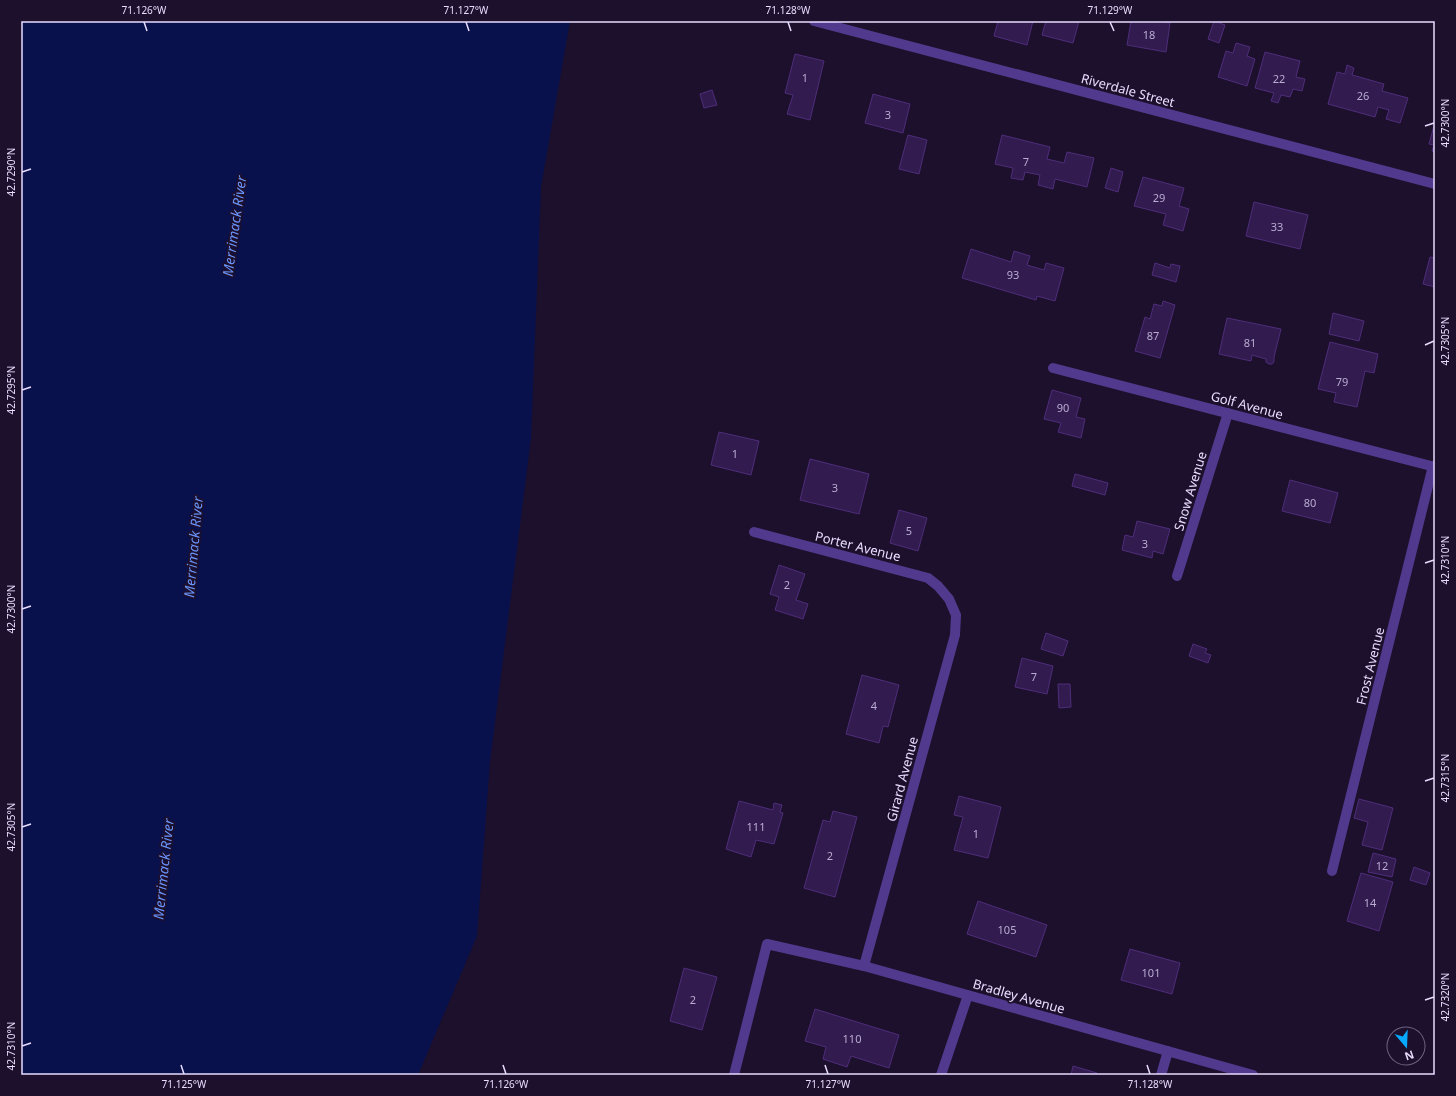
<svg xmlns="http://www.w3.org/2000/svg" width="1456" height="1096" font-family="'Noto Sans',sans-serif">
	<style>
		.water { fill: #09114d }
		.building { fill: #321b4e; stroke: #4f2d7b }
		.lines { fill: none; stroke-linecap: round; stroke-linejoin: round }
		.lane { stroke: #513a8d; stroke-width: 10 }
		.street { stroke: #513a8d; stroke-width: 10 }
		.ticks { fill: none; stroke: #e8dcff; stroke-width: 1.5 }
		.labels { text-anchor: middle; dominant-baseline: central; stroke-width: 3.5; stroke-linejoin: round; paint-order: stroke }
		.number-label { font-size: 11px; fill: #baacd3 }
		.street-label { font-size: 13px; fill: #e8dcff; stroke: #1c102c }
		.water-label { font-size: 14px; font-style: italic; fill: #6a95ff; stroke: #1c102c }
		.neatline { fill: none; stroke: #e8dcff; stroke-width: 1.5 }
		.ticks-label { font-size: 10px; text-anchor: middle; fill: #e8dcff }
	</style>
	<rect width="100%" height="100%" fill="#1c102c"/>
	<path class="water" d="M21,21H570L541,187L531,438L490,762L477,936L418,1075H21V620L23,614L21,592Z"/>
	<path class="building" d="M998,21H1033L1027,45L994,36Z
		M1046,21H1079L1073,43L1042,35Z
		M1131,21H1155L1170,23L1166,52L1127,45Z
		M1214,21L1225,25L1219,43L1208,39Z
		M1236,43L1250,47L1247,56L1255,59L1247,86L1218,77L1226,51L1233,53Z
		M1265,52L1300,61L1296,77L1305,79L1302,91L1293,89L1290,97L1281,95L1278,103L1271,101L1274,93L1255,88Z
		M795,54L824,61L810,120L787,114L793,95L785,93Z
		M1347,65L1354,68L1352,75L1384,84L1382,91L1408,98L1400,123L1386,119L1389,110L1378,107L1375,117L1328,104L1337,72L1345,74Z
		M712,90L717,105L704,108L700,94Z
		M873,94L910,104L903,133L865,123Z
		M1435,122V152L1432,151L1434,145L1429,144Z
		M908,135L927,140L919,174L899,169Z
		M1002,135L1050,147L1047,159L1064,163L1067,152L1094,158L1087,187L1055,179L1053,189L1038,185L1040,175L1025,172L1023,180L1011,178L1013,168L995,164Z
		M1111,168L1123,172L1118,192L1105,188Z
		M1143,177L1184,188L1179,206L1189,209L1183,231L1163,225L1166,214L1134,206Z
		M1254,202L1308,215L1300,249L1246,236Z
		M971,249L1011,262L1014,251L1030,256L1027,265L1044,270L1046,263L1064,268L1055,301L1037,296L1036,300L962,278Z
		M1430,257L1435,258V287L1423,284Z
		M1155,263L1170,268L1171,264L1180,266L1176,282L1152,275Z
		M1163,301L1175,305L1160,358L1135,351L1145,317L1150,319L1154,304L1162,306Z
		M1333,313L1364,321L1359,341L1329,334Z
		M1227,318L1281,329L1274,357V362L1272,364H1269L1266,362V359L1252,355L1251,361L1219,354Z
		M1330,342L1378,354L1374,373L1365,371L1357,407L1334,402L1336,393L1318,389Z
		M1052,390L1081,398L1076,417L1085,419L1081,438L1058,432L1061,423L1044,419Z
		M719,432L759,441L751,475L711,465Z
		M810,459L869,474L859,514L800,500Z
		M1075,474L1108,483L1105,495L1072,486Z
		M1290,480L1338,493L1330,523L1282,511Z
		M899,510L927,518L918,551L890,543Z
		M1137,521L1170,529L1163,554L1153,551L1152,558L1122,550L1125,535L1133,537Z
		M779,565L805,574L796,600L808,604L803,619L775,610L779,597L770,594Z
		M1046,633L1068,641L1063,656L1041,649Z
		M1193,644L1207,649L1205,653L1211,655L1208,663L1189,656Z
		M1022,658L1053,666L1047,694L1015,687Z
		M862,675L899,685L888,727L883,726L879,743L846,734Z
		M1058,684H1070L1071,707L1059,708Z
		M959,796L1001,807L988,858L954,850L963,817L954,815Z
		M1359,799L1393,808L1382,850L1362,845L1368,822L1354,818Z
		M739,801L773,810L774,803L782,805L780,812L783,813L774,844L756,840L751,857L726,849Z
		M833,811L857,817L835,897L804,888L823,820L830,822Z
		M1373,853L1396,859L1392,877L1368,872Z
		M1414,867L1430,873L1426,885L1410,880Z
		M1361,873L1393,882L1379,931L1347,921Z
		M978,901L1047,925L1036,957L967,934Z
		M1130,949L1180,963L1172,994L1121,980Z
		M684,968L717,977L702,1030L670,1021Z
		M815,1009L899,1035L889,1068L851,1056L847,1067L823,1059L826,1047L805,1041Z
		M1073,1066L1097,1073L1096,1075H1071Z"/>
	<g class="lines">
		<path class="lane" d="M734,1075L767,944L864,966"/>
		<path class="street" d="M814,21L1435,184
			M1053,368L1435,467
			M754,532L928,578L938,586L949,599L956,615L955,635L864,966L1253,1075
			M1177,576L1228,413
			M1332,871L1433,466
			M941,1075L968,995
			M1161,1075L1168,1051"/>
	</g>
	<path class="ticks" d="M144,22L147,31M466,22L469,31M788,22L791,31M1110,22L1114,31M1425,126L1434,123M22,172L31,169M1425,345L1434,341M22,390L31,387M1425,563L1434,560M22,609L31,606M1425,781L1434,778M22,827L31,824M1425,1000L1434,997M22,1046L31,1043M181,1065L184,1074M503,1065L506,1074M825,1065L828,1074M1147,1065L1150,1074"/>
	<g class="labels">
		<g class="number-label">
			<text x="1149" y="34">18</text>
			<text x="805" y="77">1</text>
			<text x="1279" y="78">22</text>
			<text x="1363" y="95">26</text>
			<text x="888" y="114">3</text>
			<text x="1026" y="161">7</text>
			<text x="1159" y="197">29</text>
			<text x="1277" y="226">33</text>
			<text x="1013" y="274">93</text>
			<text x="1153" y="335">87</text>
			<text x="1250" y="342">81</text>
			<text x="1342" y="381">79</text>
			<text x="1063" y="407">90</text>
			<text x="735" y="453">1</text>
			<text x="835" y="487">3</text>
			<text x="1310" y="502">80</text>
			<text x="909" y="530">5</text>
			<text x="1145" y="543">3</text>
			<text x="787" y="584">2</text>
			<text x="1034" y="676">7</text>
			<text x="874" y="705">4</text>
			<text x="756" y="826">111</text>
			<text x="976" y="833">1</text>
			<text x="830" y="855">2</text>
			<text x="1382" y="865">12</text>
			<text x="1370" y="902">14</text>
			<text x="1007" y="929">105</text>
			<text x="1151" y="972">101</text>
			<text x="693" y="999">2</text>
			<text x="852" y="1038">110</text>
		</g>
		<g class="street-label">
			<text transform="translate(1128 90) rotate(15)">Riverdale Street</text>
			<text transform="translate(1247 405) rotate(15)">Golf Avenue</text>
			<text transform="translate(1190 491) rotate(-73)">Snow Avenue</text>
			<text transform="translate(858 546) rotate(14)">Porter Avenue</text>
			<text transform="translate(1370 666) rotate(-76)">Frost Avenue</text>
			<text transform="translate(902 779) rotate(-75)">Girard Avenue</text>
			<text transform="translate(1019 996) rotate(16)">Bradley Avenue</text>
		</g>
		<g class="water-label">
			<text transform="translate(234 226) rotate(-82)">Merrimack River</text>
			<text transform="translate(193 547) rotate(-85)">Merrimack River</text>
			<text transform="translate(163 869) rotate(-84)">Merrimack River</text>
		</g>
	</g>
	<rect width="1456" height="1096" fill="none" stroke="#1c102c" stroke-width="44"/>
	<g transform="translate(1406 1046) rotate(161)"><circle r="19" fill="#1c102c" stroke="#6e6280"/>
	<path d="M0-3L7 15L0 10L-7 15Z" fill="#08aaff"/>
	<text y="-6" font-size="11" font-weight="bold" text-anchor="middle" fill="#e8dcff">N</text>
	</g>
	<rect x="22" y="22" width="1412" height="1052" class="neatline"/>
	<g class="ticks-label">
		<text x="144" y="14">71.126°W</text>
		<text x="466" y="14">71.127°W</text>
		<text x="788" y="14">71.128°W</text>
		<text x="1110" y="14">71.129°W</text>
		<text transform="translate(1445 123) rotate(-90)" y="4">42.7300°N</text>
		<text transform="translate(11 172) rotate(-90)" y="4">42.7290°N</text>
		<text transform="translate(1445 341) rotate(-90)" y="4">42.7305°N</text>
		<text transform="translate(11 390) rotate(-90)" y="4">42.7295°N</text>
		<text transform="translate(1445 560) rotate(-90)" y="4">42.7310°N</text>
		<text transform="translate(11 609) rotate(-90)" y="4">42.7300°N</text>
		<text transform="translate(1445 778) rotate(-90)" y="4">42.7315°N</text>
		<text transform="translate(11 827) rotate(-90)" y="4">42.7305°N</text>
		<text transform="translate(1445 997) rotate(-90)" y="4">42.7320°N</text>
		<text transform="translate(11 1046) rotate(-90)" y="4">42.7310°N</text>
		<text x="184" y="1088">71.125°W</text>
		<text x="506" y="1088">71.126°W</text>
		<text x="828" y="1088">71.127°W</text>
		<text x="1150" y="1088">71.128°W</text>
	</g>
</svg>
